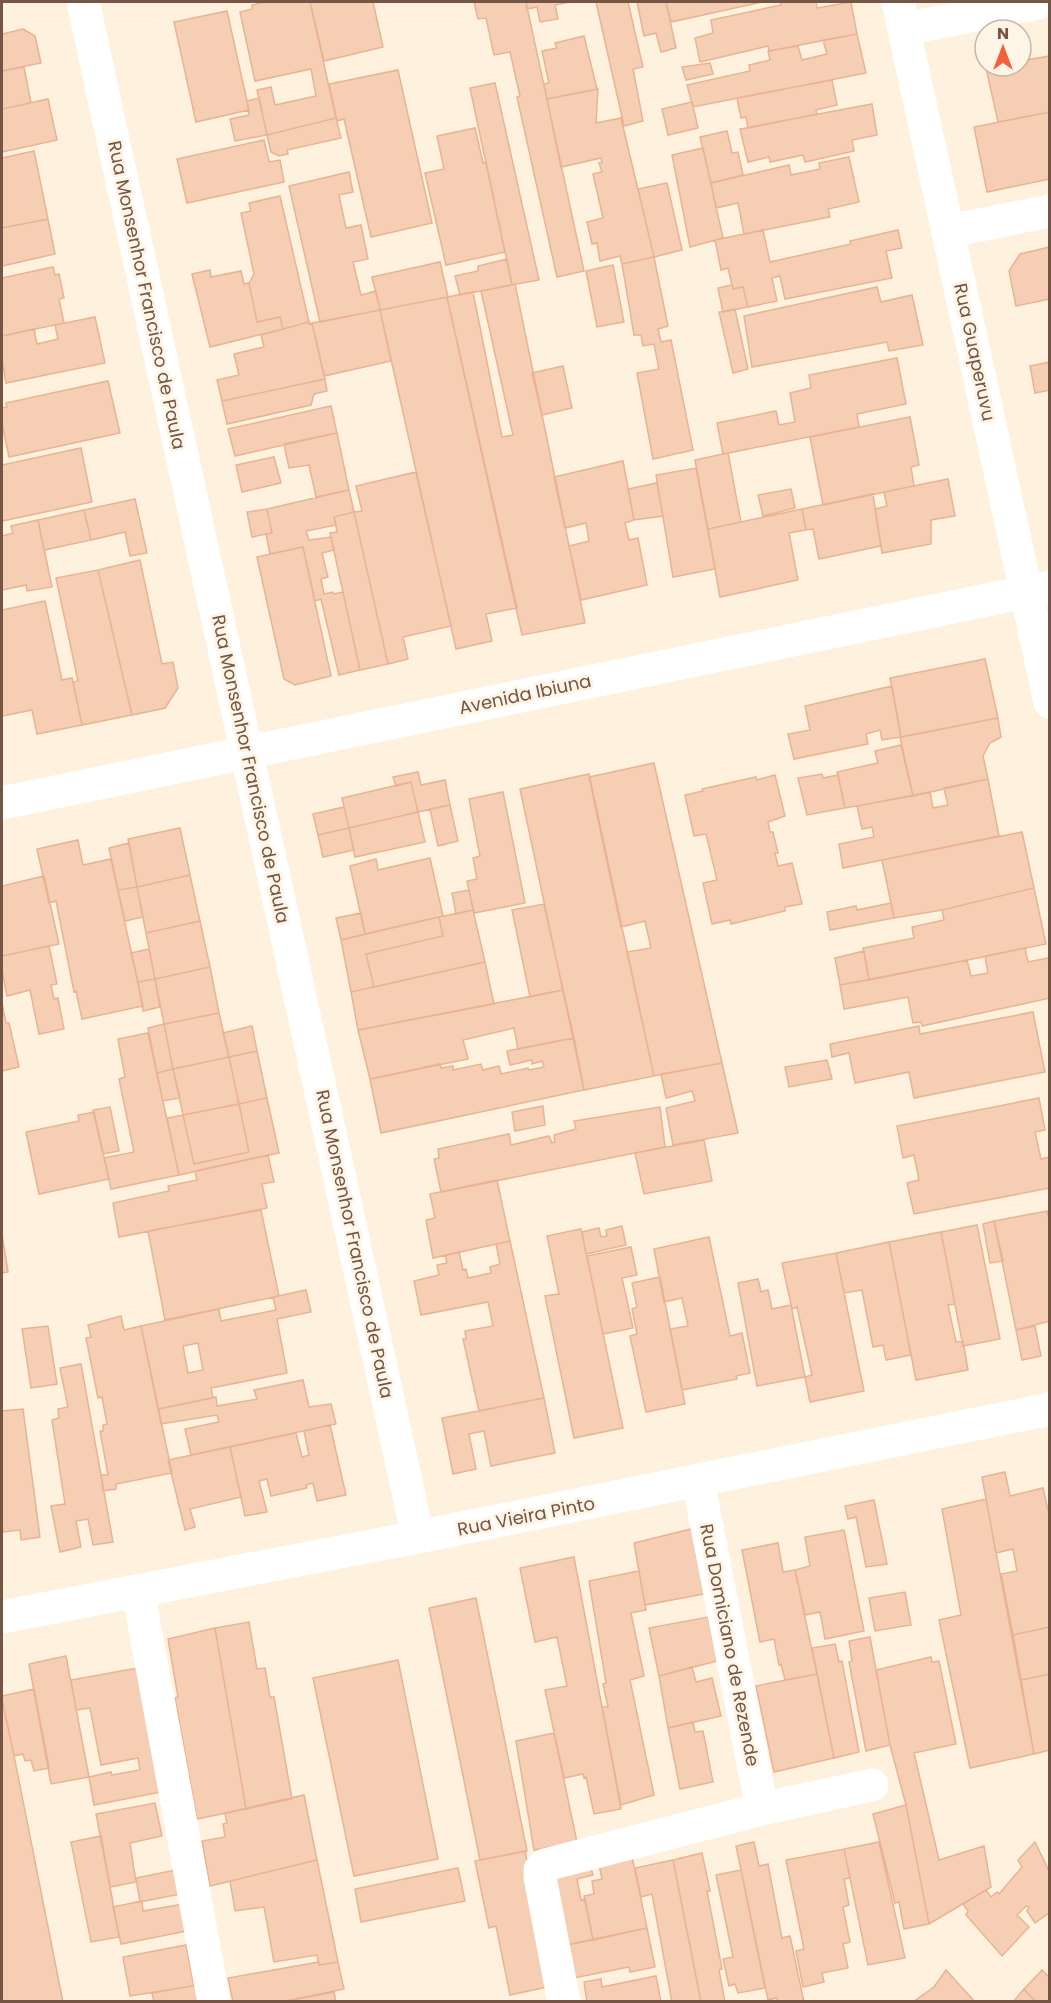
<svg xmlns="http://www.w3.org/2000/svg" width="1051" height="2003" font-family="Poppins,sans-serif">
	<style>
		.building { fill: #f5ceb4; stroke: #e9b393; stroke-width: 1.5; fill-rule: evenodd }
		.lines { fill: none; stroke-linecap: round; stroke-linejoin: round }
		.minor { stroke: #fff; stroke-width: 33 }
		.labels { text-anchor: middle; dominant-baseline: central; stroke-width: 6; stroke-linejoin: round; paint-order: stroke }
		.street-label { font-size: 18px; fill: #755645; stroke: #fff5e6 }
	</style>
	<rect width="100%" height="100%" fill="#fef1de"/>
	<path class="building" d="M266,2H310L336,118L267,135L257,90L271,87L275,105L316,96L311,69L255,81L240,12L252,9V5Z
		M310,2H373L383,47L324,61Z
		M474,2H526L584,271L557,277L517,97L520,96L510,52L494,55L486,18L478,19Z
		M526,2H570L555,5L558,19L540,22L537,7L527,9Z
		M596,2H628L643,67L633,69L643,121L624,126Z
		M637,2H666L676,48L661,52L656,33L644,36Z
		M666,2H762L671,22Z
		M780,2H816L817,8L851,2L857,34L769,51L768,46L700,62L695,38L713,33L711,20L781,5Z
		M227,11L249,110L196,122L174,22Z
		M23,29L35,36L41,63L2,71V34Z
		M857,34L866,73L693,107L687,85L750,71L749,65L770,60L768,51L798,46L802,60L827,54L823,40Z
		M584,36L597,89L547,99L544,84L549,83L542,51L557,48L555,43Z
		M1050,56V112L998,122L986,68L1021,66V61Z
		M710,63L713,74L686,80L682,67Z
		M24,67L31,103L2,109V71Z
		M398,70L432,223L371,237L344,119L337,121L329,84Z
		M832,80L837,105L816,110L817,114L748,128L746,117L741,118L737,98Z
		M495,83L539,280L512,285L470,88Z
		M598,89L596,123L621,118L654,257L622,264L620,256L600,261L597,243L592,244L587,222L603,218L593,174L602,172L599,163H602L601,158L561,167L547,99Z
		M259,98L267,135L235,141L230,119L249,115L247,101Z
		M48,99L57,140L2,152V109Z
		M692,102L698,128L668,135L662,109Z
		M872,104L877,135L852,140L854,151L805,162L803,155L770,162L769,157L748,162L740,129Z
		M1050,112V179L987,192L974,127Z
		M336,118L341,138L287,150L288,154L279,156L271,152L267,135Z
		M475,128L483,163L486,162L505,252L446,265L425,173L444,169L437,136Z
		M727,131L732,153L738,152L743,175L711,183L700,137Z
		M264,140L269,162L280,160L284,182L187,203L177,159Z
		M703,148L723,238L690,247L672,155Z
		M34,151L48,219L2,228V158Z
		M849,157L859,202L828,209L830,217L744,234L738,203L716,208L711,183L789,165L791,175L820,169L819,163Z
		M349,172L353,192L339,195L346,228L361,225L368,259L353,262L361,295L376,291L380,310L320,322L289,186Z
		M667,183L682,250L654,257L638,189Z
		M280,196L309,322L283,329L280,317L257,322L249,283L254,274L241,213L251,211L249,203Z
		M48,219L55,254L2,266V228Z
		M763,230L770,262L851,244L850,241L898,230L902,248L886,251L892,278L785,299L780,276L772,278L777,301L748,307L743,287L733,289L728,268L721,270L715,240Z
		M1050,247V299L1016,306L1009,271L1020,254Z
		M654,257L668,326L658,329L661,342L671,340L693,450L653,459L637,373L659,369L654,344L643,346L641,335H634L622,264Z
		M507,259L512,285L460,295L455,276L478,271V266Z
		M440,262L448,297L380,310L372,277Z
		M613,265L624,322L597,327L586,271Z
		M53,267L55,275L59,274L64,298L59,299L64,323L2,336V278Z
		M210,270L211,277L241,271L244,284L249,283L257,322L280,317L283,329L210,347L192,274Z
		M515,284L585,623L522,635L447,297L473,292L502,437L513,435L481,291Z
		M732,285L733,289L743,287L748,307L723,312L718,288Z
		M877,287L881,302L912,295L923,345L889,351L887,342L752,367L744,316Z
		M447,297L517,608L486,614L492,641L456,649L380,310Z
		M735,309L748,369L733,373L719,312Z
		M380,310L391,361L324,376L312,323Z
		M95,317L105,363L6,383L2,360V336L34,329L37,344L58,339L55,325Z
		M309,322V324L312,323L325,379L222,401L217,380L239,375L234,354L264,347L261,335Z
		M897,358L906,404L857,414L859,427L723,454L717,423L776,411L779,425L795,422L790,393L811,388L809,375Z
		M1050,362V390L1035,393L1030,366Z
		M563,366L572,408L542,415L532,373Z
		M325,379L327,391L314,394L311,405L227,424L222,401Z
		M108,381L120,433L9,457L2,424V408L7,407L6,403Z
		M331,406L337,433L235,456L228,429Z
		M910,417L919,465L911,467L914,486L823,505L810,437Z
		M337,433L349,490L316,497L309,465L289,468L284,444Z
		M81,448L92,502L2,521V465Z
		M728,453L741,522L708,529L695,460Z
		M274,457L281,483L242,492L236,465Z
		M623,461L634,520L625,523L629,540L638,538L647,585L581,600L569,546L589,541L586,523L565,528L554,477Z
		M696,468L715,569L673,577L656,475Z
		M416,472L451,626L403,637L408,659L388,664L354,512L362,511L356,486Z
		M948,479L955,516L931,520V544L882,553L875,509L887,506L884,492Z
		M657,483L663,516L634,520L628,489Z
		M791,489L795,508L763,516L758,495Z
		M349,490L354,512L334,517L336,525L306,531L309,540L331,537L334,550L322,553L328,577L321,579L324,594L333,592L334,594L343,592L360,670L339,675L321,599L315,601L303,547L270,554L266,534L272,533L267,509Z
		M873,494L881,546L819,559L813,529L806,530L802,509Z
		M135,499L147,553L130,556L125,532L91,540L84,510Z
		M267,509L272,533L252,537L247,512Z
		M802,509L806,530L789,533L798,580L720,597L708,529Z
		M84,510L91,540L44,550L38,520Z
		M354,512L388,664L360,670L330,533L337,532L334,517Z
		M38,520L52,587L27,591L26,585L2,590V536L13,533L11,526Z
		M303,547L331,676L295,685L284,679L257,557Z
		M140,560L162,664L173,662L178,688L165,708L132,715L98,570Z
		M98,570L132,715L82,725L73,682L78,681L56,578Z
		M45,601L62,680L72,678L82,725L37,734L32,710L2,716V610Z
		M985,659L998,718L901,737L890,678Z
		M892,686L901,737L882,740L880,730L866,734L868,744L794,759L788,734L810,730L805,706Z
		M998,718L1001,737L990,743L983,756L988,779L913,796L900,737Z
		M901,745L913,796L845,808L837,772L878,763L875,751Z
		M654,763L722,1063L654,1076L627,952L651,948L645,921L621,927L589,777Z
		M418,772L421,785L445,780L450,805L418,812L411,782L396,786L393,777Z
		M589,774L654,1076L584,1090L520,789Z
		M822,774L823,778L838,775L845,808L807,815L798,778Z
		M775,775L785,816L768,822L770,832H773L778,853H775L778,866L792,863L802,904L785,907V911L731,924L730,920L712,924L703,883L717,880L706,834L694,836L685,795L703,791L702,789L756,777L757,780Z
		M988,779L999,836L843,868L839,844L874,837L872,827L862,829L857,806L930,792L933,808L948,805L944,788Z
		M411,782L418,812L349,828L342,798Z
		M503,792L525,903L474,913L467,881L477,879L473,858L480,856L469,799Z
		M450,805L458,841L438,846L430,809Z
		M344,807L349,828L318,835L313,814Z
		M418,812L425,842L355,857L349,828Z
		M180,828L190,875L137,887L128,839Z
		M349,828L354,850L323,857L318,835Z
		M1022,832L1034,888L942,910L894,918L882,860Z
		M78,840L83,865L111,859L143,1006L82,1019L76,991L74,992L56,901L49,903L37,849Z
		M129,843L137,887L118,890L109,848Z
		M430,858L443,916L365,934L350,866L376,859L378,870Z
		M190,875L200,921L146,933L137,887Z
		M44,876L59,944L2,956V886Z
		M137,887L143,917L125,921L118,890Z
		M1034,888L1046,944L869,980L863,948L914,938L912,927L944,920L942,910Z
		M469,890L473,910L456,914L452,893Z
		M891,903L894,918L830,930L827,912L856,906L857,910Z
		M544,904L563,990L530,997L512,910Z
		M473,910L485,962L374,987L366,954L443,936L439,917Z
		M361,913L365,934L341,940L336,918Z
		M439,917L443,936L366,954L374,987L351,992L341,940Z
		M200,921L210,967L155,979L146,933Z
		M49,946L57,984L51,985L54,999L58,998L64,1029L39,1034L30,990L7,996L2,970V956Z
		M1025,948L1028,962L1049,958L1050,998L922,1026L921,1022L913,1023L908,997L844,1009L840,985L967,960L971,976L988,973L985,956Z
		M149,949L155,979L138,982L131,953Z
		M864,951L869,980L840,985L835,958Z
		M485,962L494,1004L358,1030L351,992Z
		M210,967L219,1013L164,1024L155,979Z
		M155,979L160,1007L143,1011L138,982Z
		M563,990L574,1038L518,1049L514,1028L463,1040L468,1059L370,1079L358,1030Z
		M2,1003L6,1023H9L19,1067L2,1071Z
		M1033,1012L1045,1072L914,1098L909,1072L855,1083L849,1053L832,1057L830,1044L919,1026L920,1034Z
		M219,1013L229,1057L173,1069L164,1024Z
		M164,1024L173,1069L157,1073L148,1028Z
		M252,1026L257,1051L229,1057L223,1033Z
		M148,1033L179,1175L111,1189L104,1158L134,1152L119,1079L125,1077L118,1039Z
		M574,1038L584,1090L381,1133L370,1079L440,1064L441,1068L453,1066V1070L481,1064L483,1070L499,1066L501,1074L528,1068L529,1070L544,1067L542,1061L532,1064V1060L510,1065L507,1051Z
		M257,1051L267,1098L239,1104L229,1057Z
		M229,1057L239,1104L183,1115L173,1069Z
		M827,1060L832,1079L789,1087L785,1067Z
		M722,1063L738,1133L673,1145L666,1108L695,1101L692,1091L666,1098L661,1074Z
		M173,1069L180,1098L163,1101L157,1073Z
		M267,1098L279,1153L179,1175L167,1118L183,1115L194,1164L249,1152L239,1104Z
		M1039,1098L1045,1130L1035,1132L1041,1159L1050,1157V1188L914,1214L907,1183L919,1180L914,1155L903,1158L897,1126Z
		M239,1104L249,1152L194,1164L183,1115Z
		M543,1106L545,1125L515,1131L512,1112Z
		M110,1107L119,1151L103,1154L93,1110Z
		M660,1107L665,1147L441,1192L434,1159L439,1158L438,1149L509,1134L511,1145L549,1136L552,1143L555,1142L554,1135L576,1129L574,1121Z
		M94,1112L109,1179L39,1194L26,1132L79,1121L78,1115Z
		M704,1140L712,1181L644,1194L635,1153Z
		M268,1155L274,1182L262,1184L267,1208L119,1237L113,1203L169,1191L168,1186L197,1180L195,1171Z
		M497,1180L510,1241L433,1258L426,1220L435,1218L430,1194Z
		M261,1210L279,1296L165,1320L148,1231Z
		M1047,1211L1050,1224V1321L1016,1330L994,1221Z
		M994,1221L1003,1261L990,1263L983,1224Z
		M977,1225L1000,1339L963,1346L941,1232Z
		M622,1226L626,1245L586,1254L582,1232L599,1228L601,1237L607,1236L606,1230Z
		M581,1229L623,1428L574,1438L545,1296L559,1294L547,1236Z
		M941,1232L955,1304L948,1305L956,1342L963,1341L968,1370L916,1380L889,1242Z
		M2,1234L8,1272L2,1273Z
		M709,1237L730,1336L742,1333L750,1373L736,1376L737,1379L682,1390L670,1329L688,1326L682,1298L664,1302L654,1249Z
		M510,1241L544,1398L479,1411L463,1339H466L465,1331L493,1326L488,1302L421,1315L414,1281L439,1275L437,1265L447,1263L445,1255L459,1252L463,1270L466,1269L468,1278L491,1273L490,1267L500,1264L496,1244Z
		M889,1242L911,1355L886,1360L883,1345L873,1347L862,1290L844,1293L836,1253Z
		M631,1247L637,1275L622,1278L633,1328L603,1334L587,1256Z
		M836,1253L864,1391L810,1402L805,1377L812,1375L797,1307L792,1309L782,1263Z
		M660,1277L685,1404L646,1412L630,1336L637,1334L632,1309L637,1307L632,1283Z
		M758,1279L761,1292L768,1290L772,1309L791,1305L805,1377L757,1386L738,1283Z
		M306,1290L311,1312L277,1319L287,1373L211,1388L213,1398L158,1409L141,1326L219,1309L221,1321L276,1310L273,1297ZM198,1343L203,1370L188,1373L183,1346Z
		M121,1316L124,1330L141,1326L172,1473L116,1484V1489L103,1491L101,1475H108L100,1431H103V1425L107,1424L102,1397L98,1398L86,1338L91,1337L88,1325Z
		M48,1326L57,1384L31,1388L22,1329Z
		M1035,1326L1041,1356L1022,1360L1016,1330Z
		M81,1364L113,1542L93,1545L88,1519L76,1521L81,1547L60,1552L51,1506L65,1504L52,1420L59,1418L58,1409L68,1407L60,1368Z
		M303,1380L309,1407L331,1404L336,1424L191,1455L185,1429L219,1422L217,1415L161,1424L158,1409L216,1397L217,1406L257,1399L254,1390Z
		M544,1398L555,1453L491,1466L484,1431L469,1434L476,1469L453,1474L442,1418Z
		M23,1409L40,1537L21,1540L20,1530L3,1532L2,1523V1411Z
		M330,1425L346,1495L317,1501L313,1483L306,1485L307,1488L271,1496L267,1479L259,1481L267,1512L245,1516L230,1447L296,1433L302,1457L309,1455L304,1431Z
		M230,1447L241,1497L190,1509L195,1527L185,1530L168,1460Z
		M1005,1472L1010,1496L1043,1488L1050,1519V1627L1013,1635L1001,1574L1017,1571L1013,1549L996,1553L982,1477Z
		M986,1499L1034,1754L970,1768L939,1620L961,1615L942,1509Z
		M874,1500L887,1564L866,1567L856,1517L848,1519L845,1506Z
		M691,1529L704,1594L645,1605L634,1543Z
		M844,1530L864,1631L825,1639L820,1612L805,1615L795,1570L810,1566L805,1537Z
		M778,1543L783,1572L795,1570L817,1674L785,1680L781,1664L779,1665L774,1639L760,1642L742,1550Z
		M574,1557L621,1809L594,1814L586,1777L584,1778L583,1774L564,1778L545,1690L567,1686L557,1637L535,1642L520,1568Z
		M639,1571L646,1610L631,1613L644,1676L630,1680L654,1795L621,1805L602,1707H608L603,1684L606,1683L589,1581Z
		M905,1592L911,1625L875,1631L869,1598Z
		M476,1598L527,1851L480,1860L429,1608Z
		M708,1617L717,1661L659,1676L649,1628Z
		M249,1622L257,1669L265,1668L270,1697H274L292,1799L246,1809L215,1628Z
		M1050,1627V1674L1021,1680L1013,1635Z
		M215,1628L246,1809L197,1819L175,1698L178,1697L168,1639Z
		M870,1637L890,1745L866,1751L849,1662L852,1661L849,1641Z
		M835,1644L839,1662L842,1661L859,1752L834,1758L812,1648Z
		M66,1656L89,1777L51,1784L29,1664Z
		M931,1657L932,1662L939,1661L956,1744L914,1753L939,1860L984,1846L991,1887L929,1924L906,1805L890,1745L876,1670Z
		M398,1660L438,1859L354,1876L313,1678Z
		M692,1667L696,1682L712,1678L721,1716L668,1728L659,1676Z
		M137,1668L161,1792L94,1805L89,1777L111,1772L112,1775L140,1770L138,1758L101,1765L90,1708L76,1710L71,1680Z
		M817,1674L834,1758L774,1772L756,1686Z
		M1050,1674V1750L1034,1754L1021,1680Z
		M34,1689L49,1768L34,1771L31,1760L25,1761L23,1754L14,1756L2,1699V1696Z
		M2,1699L14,1756L63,2002H2Z
		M693,1722L695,1732L703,1731L713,1782L680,1789L668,1728Z
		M554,1733L577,1842L534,1850L516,1741Z
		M304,1795L317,1860L210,1886L202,1841L225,1837L223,1824L227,1823L225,1813Z
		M155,1803L162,1836L130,1843L136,1882L110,1887L96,1814Z
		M906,1805L929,1924L904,1929L899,1902L895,1903L873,1814Z
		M101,1836L119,1937L91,1942L71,1842Z
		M754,1842L759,1866L768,1864L782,1938L790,1936L804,2002H777V1998L768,2000L736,1846Z
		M879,1842L905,1958L868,1965L844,1849Z
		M1035,1842L1050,1873V1912L1035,1923L1027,1911L1029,1907L1026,1906L1017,1915L1029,1927L1002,1956L966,1915L968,1911L963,1904L986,1890L991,1897L997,1892L999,1894L1022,1867L1018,1860Z
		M844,1849L850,1878L844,1879L849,1905L843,1907L850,1942L843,1944L848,1968L822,1973L824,1982L803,1987L796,1951L804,1949L786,1860Z
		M525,1851L552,1986L510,1995L496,1926L489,1928L475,1861Z
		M631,1852L647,1928L593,1940L584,1896L594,1894L592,1881L602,1879L598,1860Z
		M702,1853L710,1891H707L722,1969L719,1970L725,2002H701L673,1860Z
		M317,1860L338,1962L319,1965L317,1955L274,1962L264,1907L235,1911L230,1881Z
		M673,1860L701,2002H672L652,1894L641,1897L635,1868Z
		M589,1861L593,1875L577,1879L581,1900L585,1899L593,1940L561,1946L547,1871Z
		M458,1868L465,1901L361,1922L355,1889Z
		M176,1870L180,1894L140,1902L136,1878Z
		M741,1870L765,1988L738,1993L735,1984L729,1986L723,1959L733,1957L716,1875Z
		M142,1901L143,1911L183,1904L187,1931L121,1944L113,1907Z
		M647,1928L655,1967L630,1972L629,1967L574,1978L561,1946Z
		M186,1945L194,1986L130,1996L123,1957Z
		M319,1962V1965L338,1962L344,1989L281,2002H233L228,1978Z
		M946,1970L975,2002H913L934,1987Z
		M1042,1970L1050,1978V2002H1036L1024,1989Z
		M656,1976L661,2002H587L584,1982L601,1979L602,1987Z
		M197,1985L201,2002H154L152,1993Z
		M1024,1989L1036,2002H1013Z
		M334,1992L336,2002H281Z"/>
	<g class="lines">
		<path class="minor" d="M83,2L418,1537
			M898,2L1050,702
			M904,29L1042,2
			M949,231L1050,211
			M2,803L1050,587
			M698,1481L762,1809
			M138,1591L214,2002
			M2,1617L418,1537L1050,1409
			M564,2002L540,1877V1870L545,1865L762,1809L872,1785"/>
	</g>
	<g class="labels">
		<g class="street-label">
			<text transform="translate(147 295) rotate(78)">Rua Monsenhor Francisco de Paula</text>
			<text transform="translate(975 352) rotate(78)">Rua Guaperuvu</text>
			<text transform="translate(525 694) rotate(-12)">Avenida Ibiuna</text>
			<text transform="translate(251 769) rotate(78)">Rua Monsenhor Francisco de Paula</text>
			<text transform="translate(355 1244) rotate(78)">Rua Monsenhor Francisco de Paula</text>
			<text transform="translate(526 1516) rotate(-11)">Rua Vieira Pinto</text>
			<text transform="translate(730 1645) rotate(79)">Rua Domiciano de Rezende</text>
		</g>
	</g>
	<rect width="1051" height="2003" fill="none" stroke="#755645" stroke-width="6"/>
	<g transform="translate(1003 48)"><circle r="28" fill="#fff5e6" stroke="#c8b5a6" stroke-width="1.5"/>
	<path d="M0-4.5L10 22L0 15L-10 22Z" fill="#f26239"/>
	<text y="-9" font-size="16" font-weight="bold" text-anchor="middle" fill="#755645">N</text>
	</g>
</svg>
